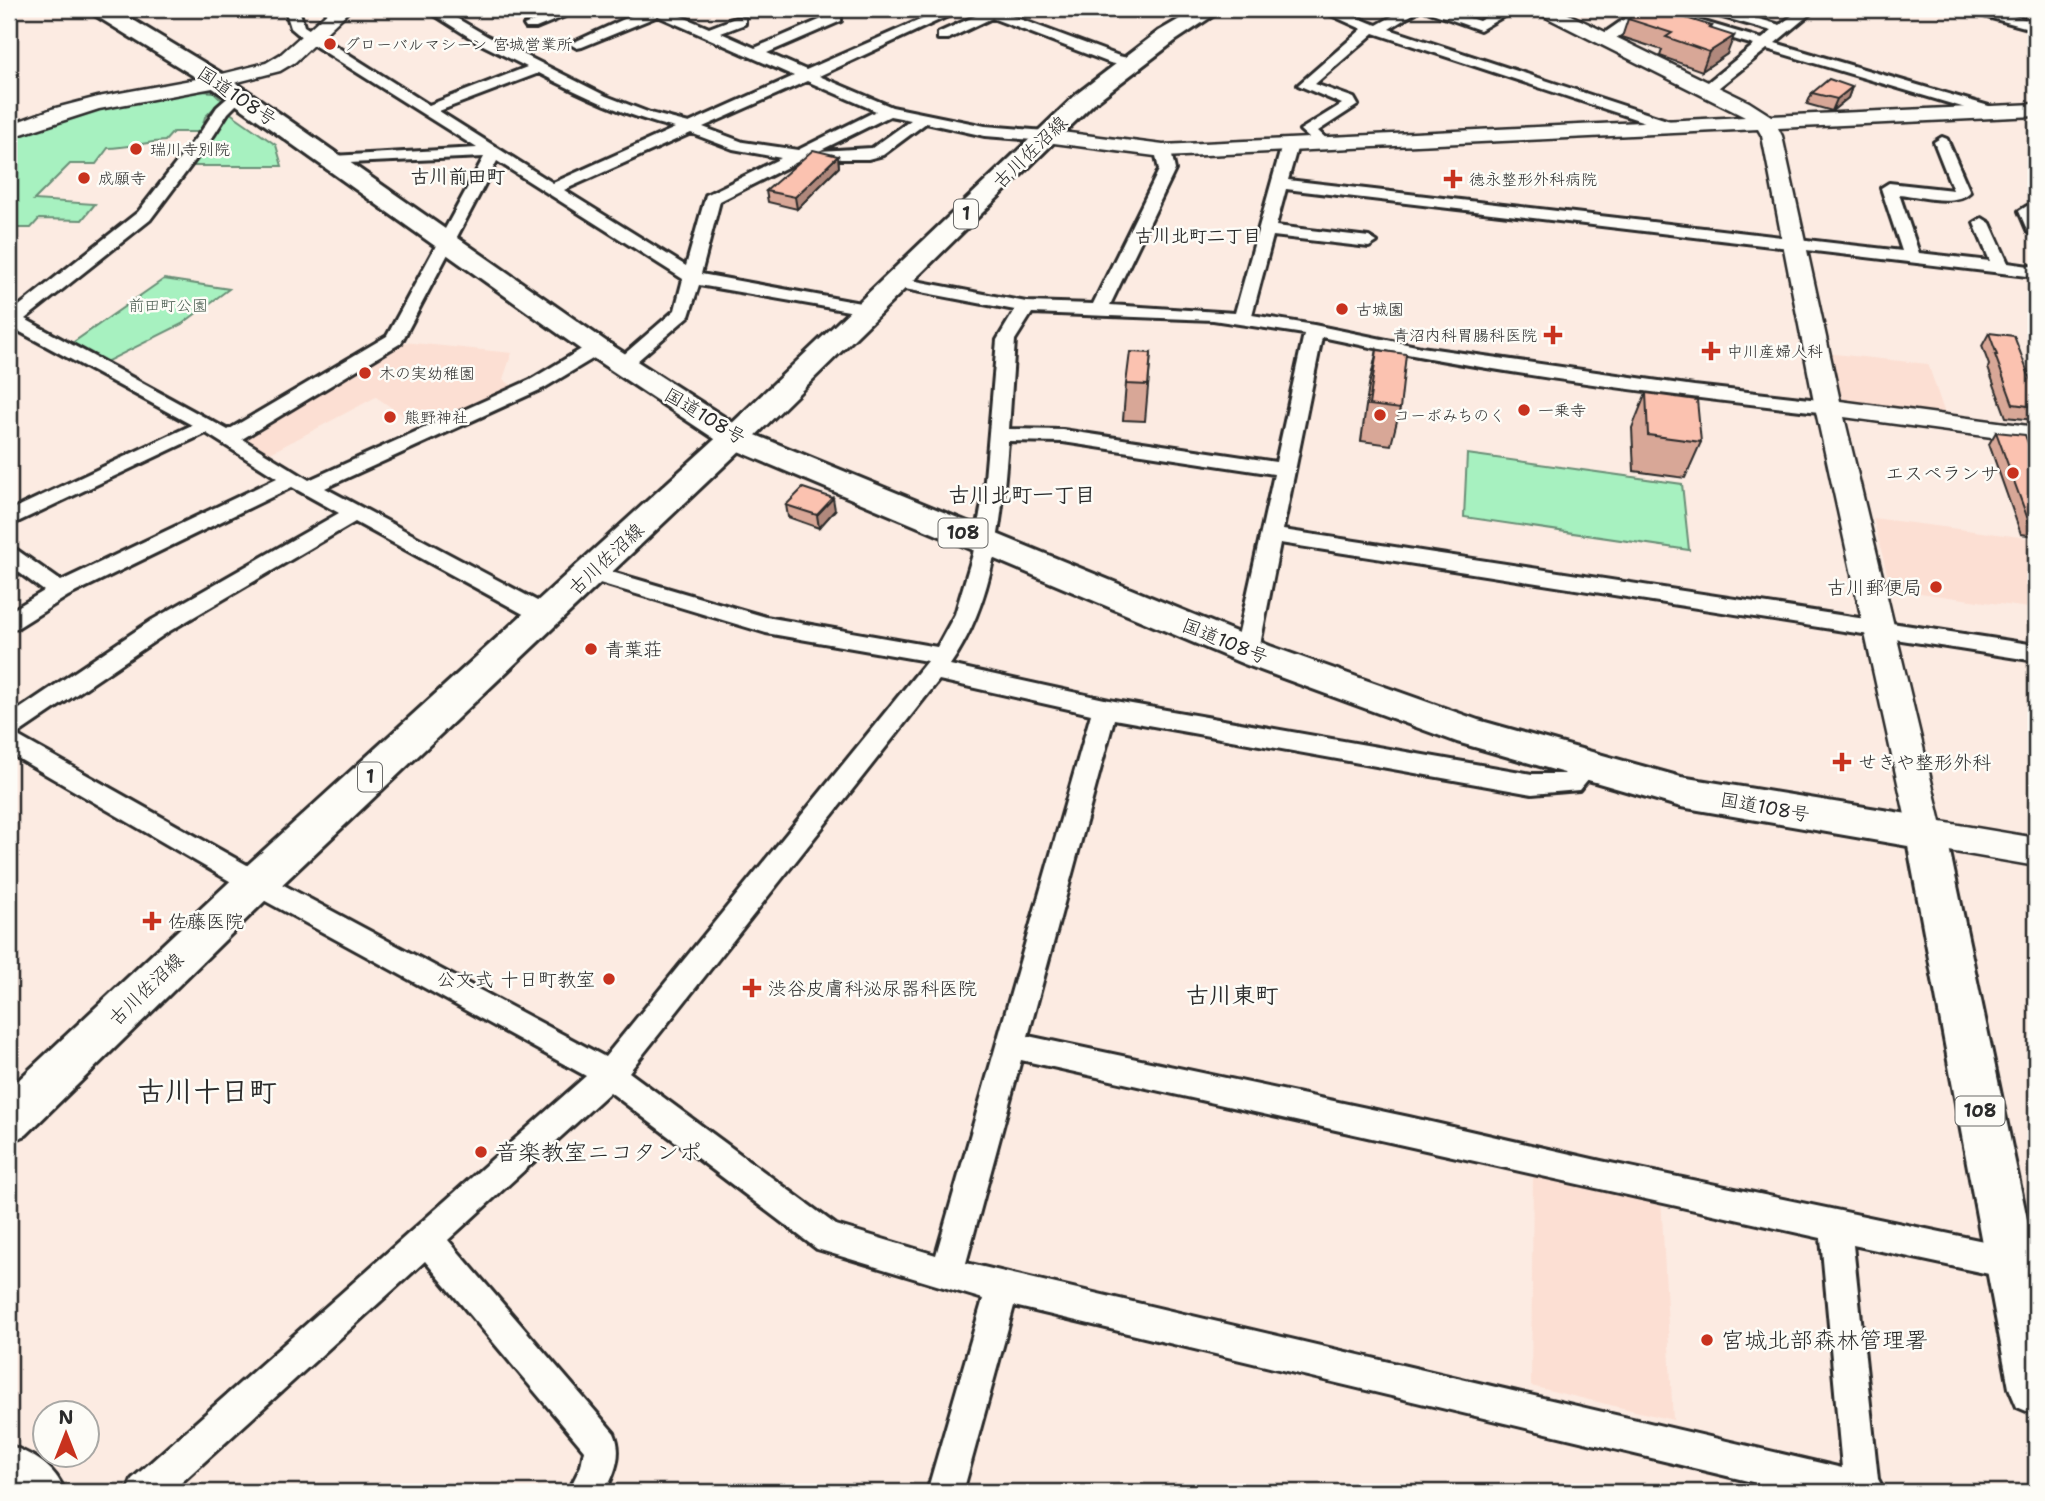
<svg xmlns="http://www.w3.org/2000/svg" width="2045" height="1501" font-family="'Shantell Sans','Klee One',sans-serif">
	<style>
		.built { fill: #fcdfd3 }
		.green { fill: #a7f1c0; stroke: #698e76; stroke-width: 2 }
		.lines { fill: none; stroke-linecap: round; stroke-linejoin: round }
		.street-casing { stroke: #2b2b2b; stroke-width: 6 }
		.secondary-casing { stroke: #2b2b2b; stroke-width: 5 }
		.primary-casing { stroke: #2b2b2b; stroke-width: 6 }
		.highway-casing { stroke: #2b2b2b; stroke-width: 6 }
		.street { fill: #fdfcf7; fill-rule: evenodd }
		.secondary { fill: #fdfcf7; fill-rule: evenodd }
		.primary { fill: #fdfcf7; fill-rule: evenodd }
		.highway { fill: #fdfcf7; fill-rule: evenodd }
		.wall { fill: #d8a797; stroke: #2b2b2b; stroke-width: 2 }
		.shaded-wall { fill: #b0887b; stroke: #2b2b2b; stroke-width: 2 }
		.building { fill: #fbc2b0; stroke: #2b2b2b; stroke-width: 2 }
		.poi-dot { fill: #c8321e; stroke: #fdfcf7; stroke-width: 2.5 }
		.labels { text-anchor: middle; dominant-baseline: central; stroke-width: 5; stroke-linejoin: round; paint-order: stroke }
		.far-poi-label { font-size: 16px; fill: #2b2b2b; stroke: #fdfcf7; text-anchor: start }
		.far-park-label { font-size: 16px; fill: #4a5c50; stroke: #fdfcf7 }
		.shield { fill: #fdfcf7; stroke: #6a6a68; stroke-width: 2 }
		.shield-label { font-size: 18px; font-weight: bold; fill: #2b2b2b }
		.far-neighbourhood-label { font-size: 18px; font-weight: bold; fill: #2b2b2b; stroke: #fdfcf7 }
		.street-label { font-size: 19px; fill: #2b2b2b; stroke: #fdfcf7 }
		.far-quarter-label { font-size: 19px; font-weight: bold; fill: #2b2b2b; stroke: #fdfcf7 }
		.poi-label { font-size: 19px; fill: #2b2b2b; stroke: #fdfcf7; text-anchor: start }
		.neighbourhood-label { font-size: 21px; font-weight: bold; fill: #2b2b2b; stroke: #fdfcf7 }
		.quarter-label { font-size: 23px; font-weight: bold; fill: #2b2b2b; stroke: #fdfcf7 }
		.near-poi-label { font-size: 23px; fill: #2b2b2b; stroke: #fdfcf7; text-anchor: start }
		.near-quarter-label { font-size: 28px; font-weight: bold; fill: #2b2b2b; stroke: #fdfcf7 }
	</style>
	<rect width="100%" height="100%" fill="#fcebe2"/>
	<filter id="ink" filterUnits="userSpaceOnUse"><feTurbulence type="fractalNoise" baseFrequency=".0143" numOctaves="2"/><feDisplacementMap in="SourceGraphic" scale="14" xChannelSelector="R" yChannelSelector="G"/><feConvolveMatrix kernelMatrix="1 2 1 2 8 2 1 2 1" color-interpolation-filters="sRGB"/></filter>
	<g filter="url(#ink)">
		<path class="built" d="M394,341L512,353L503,379L517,390L427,432L376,397L263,457L234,437Z
			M1825,353L1928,364L1945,414L1838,402Z
			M1873,518L2036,539V609L1891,589Z
			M1533,1169L1661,1196L1673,1420L1531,1386Z"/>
		<path class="green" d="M188,90L214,92L222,100L205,117L201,132H173L165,141C145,142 127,148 108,148L96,164H70L34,200L95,204L82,220L39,219L31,228H9V140C63,112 129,103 188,90Z
			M226,110L276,145L282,166H189Z
			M164,279L229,289L182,324L102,364L68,346Z
			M1467,454L1682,484L1689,550L1464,517Z"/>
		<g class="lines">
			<defs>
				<path id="street" d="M285,9H299L304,26L429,105L527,67L477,42L425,9H441L487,36L606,96L650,113L689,123L794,76L658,16L582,47L577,48L570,44L646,9H664L709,28L735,18H745V24L721,33L755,48L831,15H841V21L767,53L806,70L945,9H963L819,76L892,107L985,126L1046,131L1054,136L1046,141L985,136L926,123L883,155L868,159H803L720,201L701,274L866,304L875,309L866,314L699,285L689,316L629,368L622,370L613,364L675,310L683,279L497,161L401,343L242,439L309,480L530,380L590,344H604L606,348L604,352L544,388L325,488L554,610L557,616L554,622L546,624L538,622L355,522L168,632L16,735L265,875L605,1057L927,661L766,633L583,578L580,573L583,568L591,566L766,617L937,647L955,614L973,554L984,491L997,340L1015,310L889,286L886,282L889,278L895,277L1026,302L1093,304L1159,170L1155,151L1163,146L1171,151L1175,170L1110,305L1235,313L1282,145L1290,140L1298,145L1288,180L1902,251L1881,188L1889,183L1953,190L1934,142L1942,137L1947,139L1970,192C1955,207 1919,196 1899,194L1919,253L1990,261L1974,223L1982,218L1990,223L2008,263L2036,267V277L1286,189L1276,226L1369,237L1377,242L1369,247L1273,236L1252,315L1314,325L1421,347L1694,386L1828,401L1838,407L1828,413C1658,394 1489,373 1322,337L1283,530L2036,645V661L1280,543L1259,650L1255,656L1247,658L1239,656L1235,650L1274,474L1063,442L1008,441C1002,517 995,601 950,665L1109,700L1532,774H1564C1574,763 1581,755 1596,759L1599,766L1579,790L1532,794L1114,719L1028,1036L1409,1117L1601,1161L2036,1252V1284L1853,1245L1878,1479L1885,1492H1794L1014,1306L963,1492H927L983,1299L817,1249L610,1092L448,1240L614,1433C623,1453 615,1473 605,1492H568L581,1466L584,1450L425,1261L171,1492H127L132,1479L586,1076L247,891L9,753V716L152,620L339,513L292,487L68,596L17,628L9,630V612L44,591L9,565V548L17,550L61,581L277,478L206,433L9,526V511L192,425L13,328H9V314L138,212L202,130L217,107L233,93H243L245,96L228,113L214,135L150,220L25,319L228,430L387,336L484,157L326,164L324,161L332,156L477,148L304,39L291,28ZM539,73C583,96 626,116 675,128L553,183L439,111ZM807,81L876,111L798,150L743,142L703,127ZM890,116L911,120L872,148L819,151ZM691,133L733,149L781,158L706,195L686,266L564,190ZM1032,313L1213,320L1304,334L1276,462L1063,430L1009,429L1015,340ZM939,680L1091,714L936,1255L836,1225L629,1072ZM1021,1060L1821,1238L1842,1468L966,1263Z
					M493,9H512L503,14H493Z
					M563,9H582L536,28H526L524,25Z
					M972,9H1008L1003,13L1119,56L1135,60L1137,63L1130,67L1110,63L992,18L948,39H938V33L980,14Z
					M1318,9C1345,8 1353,17 1377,25L1405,9H1421L1389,29L1676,123L1679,126L1676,129H1666L1374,33L1315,84L1354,98L1358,105L1318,131L1331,143L1323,148L1318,146L1300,130L1342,104L1298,85L1362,29Z
					M1421,9H1441L1479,21L1500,9H1516L1480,30Z
					M1639,9H1660L1762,39L1772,31L1705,12L1703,9H1724L1780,25L1801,9H1816L1775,43L1999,109L2002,112L1999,115H1989L1767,49L1713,92H1703L1701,89L1703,86L1754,45L1651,15L1610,42H1600V36Z
					M1967,9H1988L2036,22V30L1969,12Z
					M2027,206L2033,207L2036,213V237L2028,232L2019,211Z"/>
				<path id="secondary" d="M331,9H351L295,62L280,71L218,87L99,109L9,138V125L52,109L98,97L218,75L266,63L281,54Z
					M1535,9H1558L1749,102L1771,116L2036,104V116L1778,128L1782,136L1840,401L2036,427V443L1844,417L1941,822L2036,838V866L1926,847L1914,843L1909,833L1815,407L1762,136L1758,129L1163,157L1046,142L1039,140L1036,136L1039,132L1046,130L1163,145L1745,117L1538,13Z"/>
				<path id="primary" d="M1197,9H1223L1175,41L1094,103L746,445L271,895L26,1135L9,1142V1089L241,871L724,431L1078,93L1159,31Z
					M9,1445C35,1456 54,1465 65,1492H9Z"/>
				<path id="highway" d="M90,9H115L226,76L607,342L746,431L1270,646L1478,720L1681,777L1926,817L1940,822L1946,833L2036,1262V1415L2017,1407L2009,1388L1908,846L1681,807L1457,742L1244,664L724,445L587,354L210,86L93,14Z"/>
			</defs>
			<use href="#street" class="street-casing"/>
			<use href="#secondary" class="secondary-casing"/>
			<use href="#primary" class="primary-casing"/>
			<use href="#highway" class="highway-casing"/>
			<use href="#street" class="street"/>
			<use href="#secondary" class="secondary"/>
			<use href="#primary" class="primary"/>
			<use href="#highway" class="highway"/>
		</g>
		<path class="wall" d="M1628,19L1712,26L1711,29L1727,54L1702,71L1660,56L1662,50L1622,37Z
			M1852,87L1848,98L1832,111L1807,104L1812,93Z
			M838,156L839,167L797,209L768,202L766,191Z
			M1989,333L2036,394V417L2034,420L2006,417L1988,368L1989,365L1982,346Z
			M1377,350L1400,409L1391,445L1361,441L1369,385Z
			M1151,353L1145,421L1123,420L1126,384Z
			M1646,393L1701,442L1685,478L1634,471L1632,428Z
			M1996,432L2036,464V536L2021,534L1989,444Z
			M786,505L835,510L819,528L788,517Z"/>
		<path class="shaded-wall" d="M1734,36L1727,54L1702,71L1709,52Z
			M1852,87L1848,98L1832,111L1837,99Z
			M838,156L839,167L797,209L795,197Z
			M833,498L835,510L819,528L817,515Z"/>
		<path class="building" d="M1643,9H1657L1712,26L1709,28L1734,36L1709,52L1666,37L1672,33L1628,19Z
			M1829,79L1852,87L1837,99L1812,93Z
			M813,150L838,156L795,197L766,191Z
			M1989,333L2014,336L2036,394V407L2013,404L1995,355H1997Z
			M1377,350L1406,354L1400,409L1369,405Z
			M1130,352L1151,353L1148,385L1126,384Z
			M1646,393L1697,400L1701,442L1648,435Z
			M1996,432L2025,435L2036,464V523L2029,522Z
			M803,488L833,498L817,515L786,505Z"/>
	</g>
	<g class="poi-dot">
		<circle cx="330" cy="44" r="7"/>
		<circle cx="136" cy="149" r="7"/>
		<circle cx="84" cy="178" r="7"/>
		<path d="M1449.5 168.5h7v7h7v7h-7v7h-7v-7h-7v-7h7z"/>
		<circle cx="1342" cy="309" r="7"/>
		<path d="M1549.5 324.5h7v7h7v7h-7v7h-7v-7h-7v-7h7z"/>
		<path d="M1707.5 340.5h7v7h7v7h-7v7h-7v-7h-7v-7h7z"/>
		<circle cx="365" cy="373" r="7"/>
		<circle cx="1524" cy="410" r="7"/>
		<circle cx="1380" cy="415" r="7"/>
		<circle cx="390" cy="417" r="7"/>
		<circle cx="2013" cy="473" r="7"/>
		<circle cx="1936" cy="587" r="7"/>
		<circle cx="591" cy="649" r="7"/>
		<path d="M1838.5 751.5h7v7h7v7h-7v7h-7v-7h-7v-7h7z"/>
		<path d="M148.5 910.5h7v7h7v7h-7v7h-7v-7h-7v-7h7z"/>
		<circle cx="609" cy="979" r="7"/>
		<path d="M748.5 977.5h7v7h7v7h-7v7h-7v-7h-7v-7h7z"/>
		<circle cx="481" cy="1152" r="7"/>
		<circle cx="1707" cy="1340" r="7"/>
	</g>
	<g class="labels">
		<g class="far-poi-label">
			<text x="344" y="44">グローバルマシーン 宮城営業所</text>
			<text x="150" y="149">瑞川寺別院</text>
			<text x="98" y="178">成願寺</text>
			<text x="1469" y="179">徳永整形外科病院</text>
			<text x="1356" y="309">古城園</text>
			<text x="1537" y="335" text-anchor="end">青沼内科胃腸科医院</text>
			<text x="1727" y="351">中川産婦人科</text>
			<text x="379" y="373">木の実幼稚園</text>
			<text x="1538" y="410">一乗寺</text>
			<text x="1394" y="415">コーポみちのく</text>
			<text x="404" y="417">熊野神社</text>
		</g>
		<g class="far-park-label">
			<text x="168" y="305">前田町公園</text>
		</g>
		<g class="shield">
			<rect x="954" y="199.5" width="24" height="29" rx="5"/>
			<rect x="938.5" y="518.5" width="49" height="29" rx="5"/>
			<rect x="358" y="762.5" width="24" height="29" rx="5"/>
			<rect x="1955.5" y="1096.5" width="49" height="29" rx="5"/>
		</g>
		<g class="shield-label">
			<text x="966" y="214">1</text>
			<text x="963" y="533">108</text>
			<text x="370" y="777">1</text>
			<text x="1980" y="1111">108</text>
		</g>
		<g class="far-neighbourhood-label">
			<text x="1198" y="236">古川北町二丁目</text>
		</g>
		<g class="street-label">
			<text transform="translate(237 96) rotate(34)">国道108号</text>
			<text transform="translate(1030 152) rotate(-44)">古川佐沼線</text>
			<text transform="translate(705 416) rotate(31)">国道108号</text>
			<text transform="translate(606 559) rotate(-43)">古川佐沼線</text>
			<text transform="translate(1225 641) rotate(22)">国道108号</text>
			<text transform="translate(1765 807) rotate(10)">国道108号</text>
			<text transform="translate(146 989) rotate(-44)">古川佐沼線</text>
		</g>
		<g class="far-quarter-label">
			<text x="458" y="176">古川前田町</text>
		</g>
		<g class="poi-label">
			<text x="1999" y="473" text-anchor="end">エスペランサ</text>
			<text x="1922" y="587" text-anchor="end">古川郵便局</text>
			<text x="605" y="649">青葉荘</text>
			<text x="1858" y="762">せきや整形外科</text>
			<text x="168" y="921">佐藤医院</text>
			<text x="595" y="979" text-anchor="end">公文式 十日町教室</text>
			<text x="768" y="988">渋谷皮膚科泌尿器科医院</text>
		</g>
		<g class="neighbourhood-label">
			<text x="1022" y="495">古川北町一丁目</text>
		</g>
		<g class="quarter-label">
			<text x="1232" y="995">古川東町</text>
		</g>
		<g class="near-poi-label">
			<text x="495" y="1152">音楽教室ニコタンポ</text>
			<text x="1721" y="1340">宮城北部森林管理署</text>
		</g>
		<g class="near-quarter-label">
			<text x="207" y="1091">古川十日町</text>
		</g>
	</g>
	<rect width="2045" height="1501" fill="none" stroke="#fdfcf7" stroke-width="35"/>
	<rect x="18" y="18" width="2010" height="1466" fill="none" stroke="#2b2b2b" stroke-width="2.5" filter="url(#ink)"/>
	<g transform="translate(66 1434)"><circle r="33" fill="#fdfcf7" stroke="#a9a8a5" stroke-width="2"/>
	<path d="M0-5L12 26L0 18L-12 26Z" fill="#c8321e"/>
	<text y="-10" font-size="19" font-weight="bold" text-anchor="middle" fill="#2b2b2b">N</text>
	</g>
</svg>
